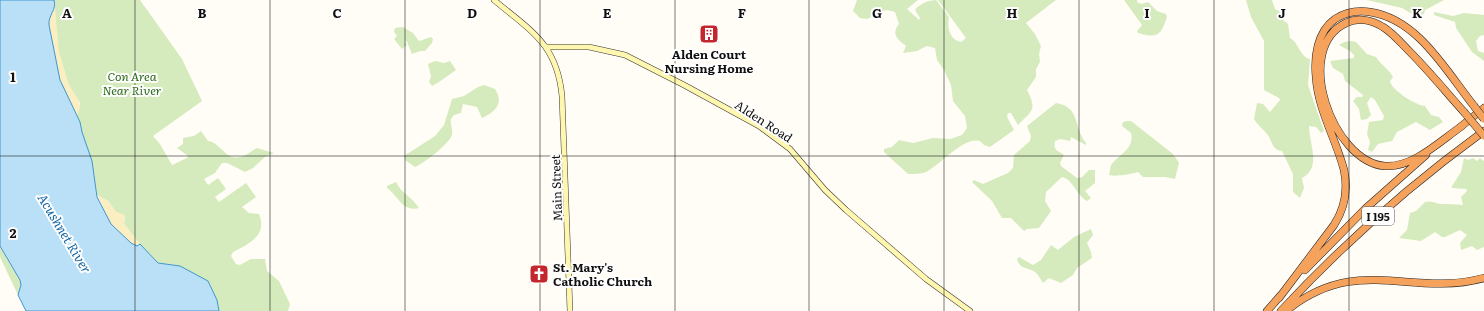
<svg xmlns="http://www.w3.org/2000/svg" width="1484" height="311" font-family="Literata,serif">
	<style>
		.green { fill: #d5ebbd }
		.sand { fill: #fbeec1 }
		.water { fill: #b9e0f7; stroke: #3f96cf }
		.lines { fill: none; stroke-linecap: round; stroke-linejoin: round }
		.secondary-casing { stroke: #333; stroke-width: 6 }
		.highway-casing { stroke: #222; stroke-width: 8 }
		.secondary { stroke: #fff6b0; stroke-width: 5 }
		.highway { stroke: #f5a25d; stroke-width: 7 }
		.highway-bridge-casing { stroke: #222; stroke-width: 8; stroke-linecap: butt }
		.highway-bridge { stroke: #f5a25d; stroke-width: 7 }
		.grid { fill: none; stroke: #111; stroke-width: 1; stroke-opacity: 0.55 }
		.labels { text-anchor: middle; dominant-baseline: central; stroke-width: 4; stroke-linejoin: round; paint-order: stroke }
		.shield { fill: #fff; stroke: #585858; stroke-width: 1 }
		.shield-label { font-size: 11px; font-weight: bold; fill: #111 }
		.poi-label { font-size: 12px; font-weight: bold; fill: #111; stroke: #fff }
		.park-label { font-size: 12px; font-style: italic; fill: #2f6b1f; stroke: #fff }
		.street-label { font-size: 12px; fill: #111; stroke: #fff }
		.water-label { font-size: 13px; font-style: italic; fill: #1768a6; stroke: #fff }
		.grid-label { font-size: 13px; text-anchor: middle; font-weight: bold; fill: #111; stroke: #fff; stroke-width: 4; stroke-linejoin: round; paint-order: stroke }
	</style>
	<rect width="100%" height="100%" fill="#fffdf5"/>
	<path class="green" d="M54,0H140L182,59L202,101L153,136L160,144L172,165L187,158L188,156L177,148L183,144V138L194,136L201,131L208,141C220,142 226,161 240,157C246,156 251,151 257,148L274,153L265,157L253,168L245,172L227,163H222L215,173L204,179L208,185L218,178L226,189L215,197L219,202L246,183L256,197L242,207L249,213L259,214C268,236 248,244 233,252L231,256L236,264L240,265L251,259H265L267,271L279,281L290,304L288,311H219L210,284L174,265L158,263L140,244L124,224L125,217L116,212L108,201L97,195L92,161L81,131L77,116L80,103L69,86L58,50Z
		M857,0H918L907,9L919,20L920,18L915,10C919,4 929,0 936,0L949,17C947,27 949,39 961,42L966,38L938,0H1056L1026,23L1035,34L1041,46L1039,54L1040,62L1036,69V77L1027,90C1037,110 1033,110 1018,125L1011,113H1008L1007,117L1014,130L990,147L984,145L980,141C964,136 940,165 926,172C921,174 913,174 908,174L884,152V149L892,147L899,140L913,143L933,138L950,139L962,135L967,128L965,116L953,101L951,85L944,70L937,60L935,48L927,46L917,51L903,53L906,46C897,39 891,34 899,24L895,12C881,7 878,14 867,19L860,18L853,11Z
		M1124,0H1137V2L1141,4L1148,2L1157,11L1166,14L1167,17C1161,35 1158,39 1138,33L1137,31L1142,25Z
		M1246,0H1272L1275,9L1283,13L1284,21L1288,24L1290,38C1299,43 1300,57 1310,59L1308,85L1324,131L1321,133L1316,127L1309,126C1309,143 1322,168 1302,178L1304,188L1300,198L1293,192V174L1282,151C1273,150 1273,144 1269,137C1266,131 1258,126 1254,119L1257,103L1263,104L1270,112L1280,100L1279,98L1264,90V41L1251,17Z
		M1367,0H1444L1425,10L1424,14L1417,17L1402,8Z
		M1434,12L1453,16L1464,13L1484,15V35L1480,36L1476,41L1478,51L1484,53V61L1472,52L1456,28L1455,22L1434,15Z
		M403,27L413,33L419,41L431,37L433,39L432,43L425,51H420L412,54L407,42L404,40L407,45L402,49L394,39L397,36L394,32L395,28Z
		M1351,41L1356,42L1367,54L1376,57C1381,65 1389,69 1393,77L1390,81C1391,90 1417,106 1425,106L1431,115L1439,117L1443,122L1430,130L1416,122L1397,132L1392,141L1378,144L1372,152L1368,150L1370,142L1367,134L1369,122L1383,120L1384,116L1375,100L1371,97L1367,103L1371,115L1367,119L1361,120L1359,109L1353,101L1357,97H1362L1363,95L1345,81L1343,74L1333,68L1330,61L1354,58V55L1350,51L1339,45L1344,42Z
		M435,61L444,63L450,61L456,70L439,82L432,86L429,82L431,76L428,64Z
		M484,85L495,89C504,103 496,112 482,118L477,107L463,104L461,113L454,115L451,119C450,124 453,129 452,134C451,143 423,164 415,167L405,160L404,156L435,136L444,125L452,99L464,96L478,87Z
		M1056,103C1081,107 1073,127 1086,143V145L1071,137L1070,141L1060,139L1055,141C1053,151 1058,150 1064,155L1060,163L1061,166L1077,178L1082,177L1089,170H1095V183L1085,191L1091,198L1087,201C1077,196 1073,179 1062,177L1046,192L1045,201L1051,211L1039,228L1027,229L1024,231L1011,218H1002L992,201L972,182L974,180L983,184L1008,173L1013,168L1014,155L1030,141L1031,136L1027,126Z
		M1127,121H1131L1173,154L1179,163L1175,179L1165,177H1143L1138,172C1132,174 1114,177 1109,175L1111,165C1118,155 1135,149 1131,133L1122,126L1123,122Z
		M1464,158L1468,160L1473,158L1477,161L1480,158L1484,161V247L1477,250L1472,246L1461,250L1460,243L1467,235L1460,230L1445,237H1442L1435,232L1421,241L1399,238L1407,230L1410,213L1416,211L1425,202C1432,200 1436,204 1442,204C1449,204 1455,204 1463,205L1461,197L1467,191L1466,189L1452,188V186L1461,172Z
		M396,182C401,193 412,197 419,208C401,212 399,196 387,188V186Z
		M1091,229L1093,235L1087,243L1091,252L1092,258L1077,268L1073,275L1061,283L1049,278L1043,283C1041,280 1038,274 1035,272C1028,267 1020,270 1017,259L1019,257L1033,265L1041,260L1051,245L1058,250L1074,237Z
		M0,246L20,280L21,285L18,295L0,257Z"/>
	<path class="sand" d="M55,7L59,52L69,85L78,99L80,107L77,116L60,80L54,51L48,21Z
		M97,195L108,201L116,212L125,215L124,224L140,244L137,246L131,243L111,224Z"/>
	<path class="water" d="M0,0H54C57,10 48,15 49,25L60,80L80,122L82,132L92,161L97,197L111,224L131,243L137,246L140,244L158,263L180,266L208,281L217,300L219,311H26L18,295L21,285L20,280L0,246Z"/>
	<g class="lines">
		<defs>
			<path id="secondary" d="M494,0C531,31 557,44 562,96L570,311
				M547,47H589L625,55L684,85L759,126L790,149L825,190L846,210L926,279L970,311"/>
			<path id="highway" d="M1462,126C1440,141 1413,168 1385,166C1332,162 1292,48 1346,23C1358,17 1372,20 1383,27C1393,33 1401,43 1410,52C1429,71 1446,92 1464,112
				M1459,128L1484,108
				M1305,270L1365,209L1426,155
				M1279,298L1334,225C1345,208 1348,189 1344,170C1336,139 1318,110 1316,77C1314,57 1317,32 1335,19C1346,12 1358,10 1370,12C1418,19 1446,71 1474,106
				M1267,311L1281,295
				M1281,311C1343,244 1411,184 1484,131
				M1286,311C1358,253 1409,298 1484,278"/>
		</defs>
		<use href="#secondary" class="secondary-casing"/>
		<use href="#highway" class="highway-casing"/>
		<use href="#secondary" class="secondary"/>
		<use href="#highway" class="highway"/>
		<defs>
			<path id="highway-bridge" d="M1474,106L1484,119
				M1464,112L1484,136"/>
		</defs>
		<use href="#highway-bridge" class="highway-bridge-casing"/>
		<use href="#highway-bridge" class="highway-bridge"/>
	</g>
	<path class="grid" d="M135,0V311M270,0V311M405,0V311M540,0V311M675,0V311M809,0V311M944,0V311M1079,0V311M1214,0V311M1349,0V311M0,156H1484"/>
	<defs>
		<symbol id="building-square" viewBox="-11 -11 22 22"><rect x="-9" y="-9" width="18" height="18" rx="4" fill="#c4262e" stroke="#fff"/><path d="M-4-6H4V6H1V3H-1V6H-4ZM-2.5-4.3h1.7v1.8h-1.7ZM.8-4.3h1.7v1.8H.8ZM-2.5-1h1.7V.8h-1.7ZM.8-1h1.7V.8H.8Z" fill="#fff"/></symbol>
		<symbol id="church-square" viewBox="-11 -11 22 22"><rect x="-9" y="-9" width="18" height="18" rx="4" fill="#c4262e" stroke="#fff"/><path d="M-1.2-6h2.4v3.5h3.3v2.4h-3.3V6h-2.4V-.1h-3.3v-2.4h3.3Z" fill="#fff"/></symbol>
	</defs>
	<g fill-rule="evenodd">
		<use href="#building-square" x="698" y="23" width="22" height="22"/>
		<use href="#church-square" x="528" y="263" width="22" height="22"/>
	</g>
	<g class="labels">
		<rect class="shield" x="1362" y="207" width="32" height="18" rx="3"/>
		<g class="shield-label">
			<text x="1378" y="216">I 195</text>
		</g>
		<g class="poi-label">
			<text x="709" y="54">Alden Court<tspan x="709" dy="14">Nursing Home</tspan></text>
			<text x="553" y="267" text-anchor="start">St. Mary's<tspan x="553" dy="14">Catholic Church</tspan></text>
		</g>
		<g class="park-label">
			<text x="132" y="76">Con Area<tspan x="132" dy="14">Near River</tspan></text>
		</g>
		<g class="street-label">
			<text transform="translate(764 121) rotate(33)">Alden Road</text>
			<text transform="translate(556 188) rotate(-92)">Main Street</text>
		</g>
		<g class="water-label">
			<text transform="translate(65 233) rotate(59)">Acushnet River</text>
		</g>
	</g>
	<g class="grid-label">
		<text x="67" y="18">A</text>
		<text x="202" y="18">B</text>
		<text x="337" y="18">C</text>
		<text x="472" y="18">D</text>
		<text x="607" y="18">E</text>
		<text x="742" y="18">F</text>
		<text x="877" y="18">G</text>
		<text x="1012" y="18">H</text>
		<text x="1147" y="18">I</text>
		<text x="1282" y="18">J</text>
		<text x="1417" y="18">K</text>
		<text x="13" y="82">1</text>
		<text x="13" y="238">2</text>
	</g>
</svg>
